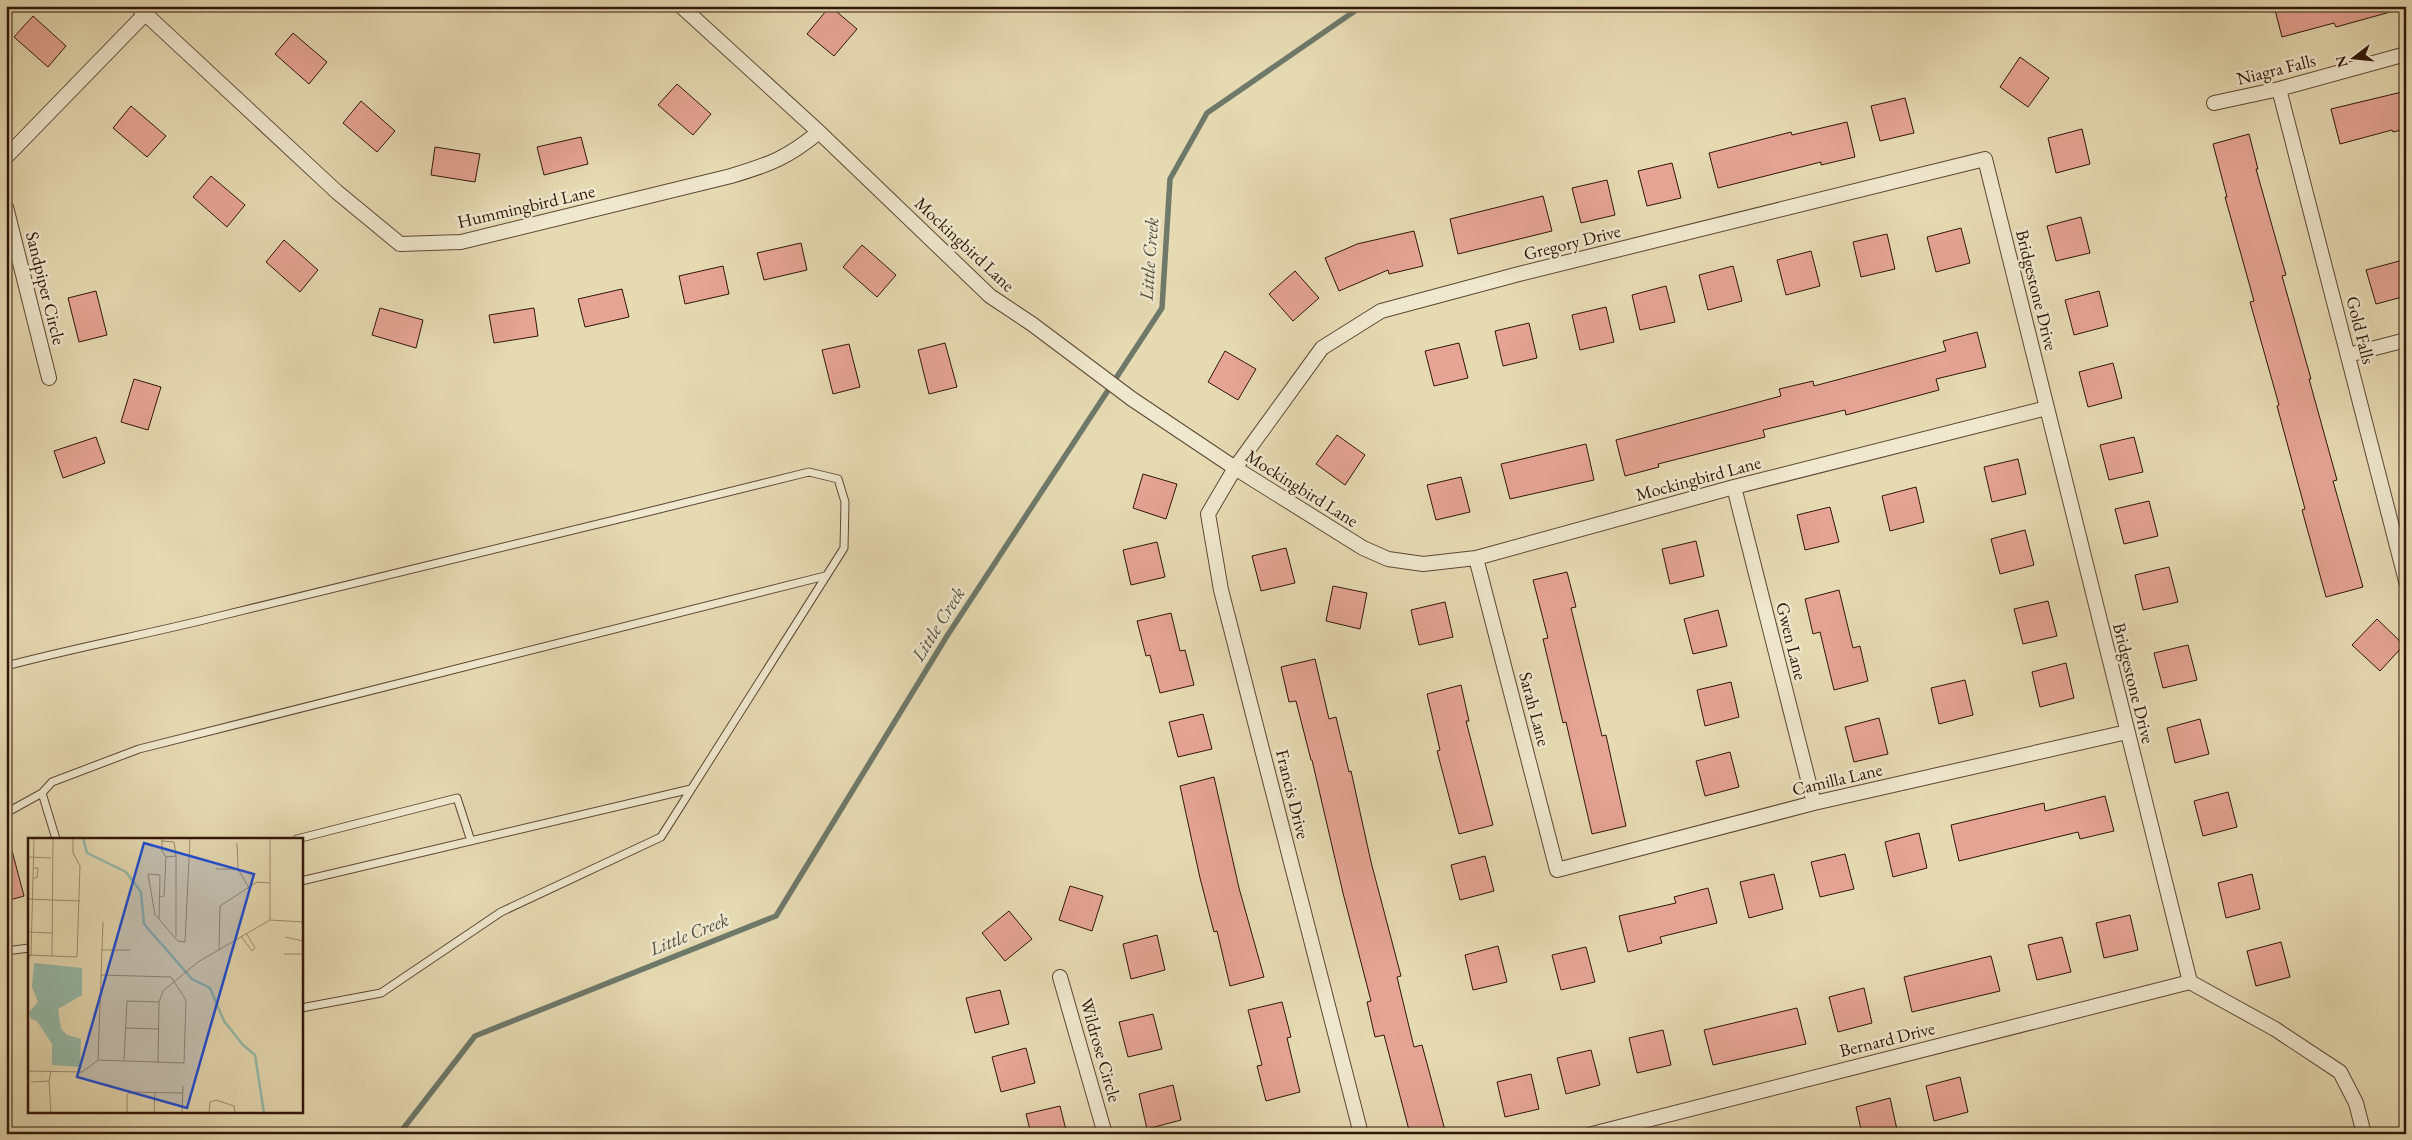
<svg xmlns="http://www.w3.org/2000/svg" width="2412" height="1140" font-family="'EB Garamond',serif">
	<style>
		.lines { fill: none; stroke-linecap: round; stroke-linejoin: round }
		.stream { stroke: #6e796a; stroke-width: 5.5 }
		.building { fill: #e5a494; stroke: #311608 }
		.service-casing { stroke: #5e4733; stroke-width: 9 }
		.minor-casing { stroke: #5e4733; stroke-width: 16 }
		.service { stroke: #efe7ce; stroke-width: 7 }
		.minor { stroke: #efe7ce; stroke-width: 14 }
		.labels { text-anchor: middle; dominant-baseline: central; stroke-width: 5; stroke-linejoin: round; paint-order: stroke }
		.street-label { font-size: 18px; fill: #311608; stroke: #efe7ce }
		.water-label { font-size: 19px; font-style: italic; fill: #545041; stroke: #efe7ce }
		.inset-river { fill: none; stroke: #96bbab; stroke-width: 2.5 }
		.inset-road { fill: none; stroke: #9e8c6f; stroke-width: 1 }
		.view { fill: #1d4ed8; fill-opacity: 0.15; stroke: #1d4ed8; stroke-width: 2.5 }
		.inset-edge { fill: none; stroke: #311608; stroke-width: 2.5 }
	</style>
	<rect width="100%" height="100%" fill="#e6dab3"/>
	<filter id="stains"><feTurbulence type="fractalNoise" baseFrequency=".004" numOctaves="4"/><feColorMatrix values="0 0 0 0 .2 0 0 0 0 .09 0 0 0 0 .02 0 0 0 .5 -.17"/></filter>
	<radialGradient id="worn" r=".72"><stop offset=".6" stop-color="#630" stop-opacity="0"/><stop offset="1" stop-color="#630" stop-opacity=".3"/></radialGradient>
	<g class="lines">
		<path class="stream" d="M399,1134L475,1036L776,916L947,636L1162,308L1170,179L1207,113L1362,6"/>
	</g>
	<path class="building" d="M830,6L857,29L834,56L807,34Z
		M2274,6H2393L2394,11L2336,27L2334,23L2282,37Z
		M33,16L66,46L48,67L14,37Z
		M293,33L327,62L309,84L275,54Z
		M2020,57L2049,78L2028,107L2000,87Z
		M677,84L711,114L693,135L658,105Z
		M2406,91V129L2393,132L2392,130L2340,144L2331,109Z
		M1905,98L1914,133L1880,141L1871,106Z
		M361,101L395,131L377,152L343,123Z
		M131,106L166,136L147,157L113,128Z
		M1847,122L1855,157L1821,165V162L1718,188L1709,153L1791,132L1792,135Z
		M2082,129L2090,164L2056,173L2048,138Z
		M2249,134L2258,169H2256L2286,275L2282,276L2311,379H2309L2337,480L2333,481L2363,587L2326,597L2302,510L2305,509L2277,406L2279,405L2250,302L2254,301L2225,197H2227L2213,144Z
		M581,137L588,164L544,175L537,147Z
		M435,147L480,154L475,182L431,175Z
		M1672,163L1681,198L1647,206L1638,171Z
		M211,176L245,205L227,227L193,197Z
		M1607,180L1615,215L1581,223L1572,188Z
		M1543,196L1552,231L1458,254L1450,219Z
		M2081,217L2090,253L2056,261L2047,226Z
		M1961,228L1970,263L1936,272L1927,237Z
		M1414,231L1423,266L1389,274L1388,270L1339,291L1325,258L1357,244Z
		M1887,234L1895,269L1861,277L1853,242Z
		M284,240L318,270L300,292L266,262Z
		M801,243L807,270L764,280L757,253Z
		M862,245L896,275L877,297L843,267Z
		M1811,251L1820,286L1786,295L1777,260Z
		M2403,260L2406,271V296L2376,304L2366,270Z
		M723,266L729,294L685,304L679,276Z
		M1733,266L1742,301L1708,310L1699,275Z
		M1295,271L1319,298L1293,321L1269,294Z
		M1666,286L1675,322L1640,330L1632,295Z
		M622,289L629,317L585,327L578,299Z
		M96,291L107,335L79,342L68,298Z
		M2099,291L2108,326L2074,335L2065,300Z
		M1606,307L1614,342L1580,350L1572,315Z
		M380,308L423,320L416,348L372,335Z
		M534,308L538,336L494,343L489,315Z
		M1529,323L1537,358L1503,366L1495,331Z
		M1977,332L1986,367L1936,379L1939,390L1846,415L1845,410L1763,430L1765,437L1658,464L1659,467L1625,476L1616,440L1781,396L1779,389L1813,381L1814,386L1946,351L1943,341Z
		M945,343L957,387L929,394L918,350Z
		M1459,343L1468,378L1434,386L1425,351Z
		M849,344L860,387L833,394L822,350Z
		M1225,351L1256,369L1238,400L1208,382Z
		M2113,363L2122,398L2088,407L2079,372Z
		M134,379L161,387L148,430L121,422Z
		M1337,435L1365,455L1345,485L1316,464Z
		M96,437L105,463L63,478L54,451Z
		M2134,437L2143,472L2109,480L2100,445Z
		M1586,444L1594,480L1510,499L1501,464Z
		M2018,459L2026,494L1992,502L1984,467Z
		M1143,474L1177,484L1166,519L1133,508Z
		M1461,477L1470,512L1436,520L1427,485Z
		M1916,487L1924,522L1890,531L1882,496Z
		M2149,501L2158,536L2124,544L2115,509Z
		M1830,507L1839,542L1805,550L1797,515Z
		M2025,530L2034,565L2000,574L1991,539Z
		M1696,541L1704,576L1670,584L1662,549Z
		M1157,542L1165,577L1131,585L1123,550Z
		M1286,548L1295,583L1261,591L1252,556Z
		M2169,567L2178,602L2143,610L2135,575Z
		M1567,572L1576,607L1571,608L1602,736L1606,735L1626,826L1592,834L1566,722L1563,723L1543,639L1548,638L1533,580Z
		M1333,586L1367,593L1360,629L1326,621Z
		M1839,590L1853,648L1860,646L1868,681L1834,690L1820,632L1813,634L1805,599Z
		M2048,601L2057,636L2023,644L2014,609Z
		M1445,602L1453,637L1419,645L1411,610Z
		M1718,610L1727,646L1693,654L1684,619Z
		M1171,613L1180,651L1185,650L1194,685L1160,693L1150,655L1146,656L1137,621Z
		M2377,619L2404,645L2380,671L2352,645Z
		M2188,645L2197,680L2163,688L2154,653Z
		M1315,659L1329,719L1336,717L1349,772L1351,771L1371,862L1401,976L1397,977L1414,1047L1422,1045L1446,1134H1410L1384,1035L1375,1037L1367,1002L1371,1001L1343,893L1312,760H1311L1296,701L1289,702L1281,667Z
		M2066,663L2074,698L2040,707L2032,672Z
		M1965,680L1973,715L1939,724L1931,688Z
		M1731,682L1739,717L1705,726L1697,690Z
		M1461,685L1469,721H1466L1493,825L1459,834L1437,751L1440,750L1427,694Z
		M1203,714L1212,749L1178,757L1169,722Z
		M1879,718L1888,754L1854,762L1845,727Z
		M2200,719L2209,754L2175,763L2167,728Z
		M1730,752L1739,787L1705,796L1696,761Z
		M1214,777L1239,888L1264,977L1230,986L1217,931L1214,932L1200,878L1180,786Z
		M2228,792L2237,827L2203,836L2194,801Z
		M2105,796L2114,831L2080,839L2078,832L1959,861L1951,825L2044,803L2045,811Z
		M1919,833L1927,868L1893,877L1885,842Z
		M11,847L24,896L6,901V848Z
		M1845,854L1854,889L1820,897L1811,862Z
		M1485,856L1494,891L1460,900L1451,865Z
		M1774,874L1783,909L1749,918L1740,882Z
		M2252,874L2260,909L2226,918L2218,883Z
		M1070,886L1103,896L1092,931L1059,920Z
		M1708,888L1717,923L1660,937L1662,943L1628,952L1619,916L1676,903L1674,897Z
		M1009,911L1032,939L1005,961L982,933Z
		M2130,915L2138,950L2104,958L2096,923Z
		M1157,935L1165,970L1131,979L1123,944Z
		M2062,937L2071,972L2037,980L2028,945Z
		M2281,942L2290,977L2256,986L2247,951Z
		M1498,946L1507,982L1473,990L1465,955Z
		M1586,947L1595,982L1561,990L1552,955Z
		M1991,956L2000,991L1912,1012L1904,977Z
		M1864,988L1872,1023L1838,1032L1829,997Z
		M1000,990L1009,1024L975,1033L966,998Z
		M1282,1002L1291,1037L1287,1038L1300,1092L1266,1101L1257,1066L1262,1065L1248,1010Z
		M1797,1008L1806,1044L1713,1065L1704,1030Z
		M1153,1014L1162,1049L1128,1057L1119,1022Z
		M1663,1030L1671,1065L1637,1073L1629,1038Z
		M1026,1048L1035,1083L1001,1092L992,1057Z
		M1591,1050L1600,1085L1566,1094L1557,1058Z
		M1531,1074L1539,1109L1505,1117L1497,1082Z
		M1960,1077L1968,1112L1934,1121L1926,1086Z
		M1173,1085L1181,1120L1147,1129L1139,1094Z
		M1890,1098L1898,1134H1862L1856,1107Z
		M1060,1106L1067,1134H1031L1026,1114Z"/>
	<g class="lines">
		<defs>
			<path id="service" d="M6,666C77,647 149,634 220,616C417,568 613,521 809,472L838,479L845,502L844,548L661,837L501,912L381,993L301,1008
				M42,793L52,782L139,749L825,576
				M6,813L42,793L56,839
				M297,839L457,798L471,841
				M301,881L691,789
				M6,951L29,948"/>
			<path id="minor" d="M137,6L337,192L400,244L461,242L731,176C771,164 787,158 819,132
				M681,6L819,132L990,296L1032,324L1132,399L1235,468L1363,548L1388,559L1423,564L1476,558L1734,487L2047,408
				M2279,89L2406,581
				M2214,103L2279,89L2406,54
				M6,157L146,13
				M6,207L49,378
				M2348,355L2406,340
				M1734,487L1814,803
				M1476,558L1557,870L1814,803L2127,732
				M1060,977L1105,1134
				M1361,1134L1221,590L1208,514L1235,468L1322,348L1381,311L1519,274L1985,159L2190,982L2275,1029L2340,1072L2356,1103L2364,1134
				M1592,1134L2190,982"/>
		</defs>
		<use href="#service" class="service-casing"/>
		<use href="#minor" class="minor-casing"/>
		<use href="#service" class="service"/>
		<use href="#minor" class="minor"/>
	</g>
	<g class="labels">
		<g class="street-label">
			<text transform="translate(2276 69) rotate(-14)">Niagra Falls</text>
			<text transform="translate(526 206) rotate(-13)">Hummingbird Lane</text>
			<text transform="translate(1572 242) rotate(-14)">Gregory Drive</text>
			<text transform="translate(965 244) rotate(43)">Mockingbird Lane</text>
			<text transform="translate(46 288) rotate(76)">Sandpiper Circle</text>
			<text transform="translate(2037 290) rotate(76)">Bridgestone Drive</text>
			<text transform="translate(2361 330) rotate(76)">Gold Falls</text>
			<text transform="translate(1698 478) rotate(-15)">Mockingbird Lane</text>
			<text transform="translate(1302 488) rotate(32)">Mockingbird Lane</text>
			<text transform="translate(1792 641) rotate(76)">Gwen Lane</text>
			<text transform="translate(2134 683) rotate(76)">Bridgestone Drive</text>
			<text transform="translate(1535 709) rotate(75)">Sarah Lane</text>
			<text transform="translate(1837 779) rotate(-13)">Camilla Lane</text>
			<text transform="translate(1293 794) rotate(76)">Francis Drive</text>
			<text transform="translate(1887 1039) rotate(-14)">Bernard Drive</text>
			<text transform="translate(1101 1050) rotate(74)">Wildrose Circle</text>
		</g>
		<g class="water-label">
			<text transform="translate(1149 259) rotate(-86)">Little Creek</text>
			<text transform="translate(938 624) rotate(-58)">Little Creek</text>
			<text transform="translate(689 934) rotate(-22)">Little Creek</text>
		</g>
	</g>
	<g transform="translate(28 838)">
		<rect width="275" height="275" fill="#e6dab3"/>
		<path d="M6,125L54,130V157L30,171L33,191L39,197L53,201L52,229L24,227V206L9,183L3,181L1,174L10,164L4,149Z" fill="#96bbab"/>
		<path class="inset-river" d="M55,0L59,15L98,34L113,54L116,86L164,141L182,150L196,183L215,207L227,217L236,275"/>
		<path class="inset-road" d="M134,3L146,4L148,18L138,19L134,13V0M209,5L210,31M0,19L23,20M0,19V0M188,31H210L221,50M5,40H9L10,30H5M132,59L136,58L138,19M0,61L52,63M131,81L132,37L120,36L127,77L131,81L147,100L150,103L157,104L162,0M242,82V0M0,94L25,95M213,98L224,113L227,110L218,95M148,99V18M257,99L275,103M74,112H102M191,112L192,68L229,44L242,45M256,116H275M0,117L49,119L52,28L45,15V0M24,118L25,0M0,121L3,117L6,0M98,190L131,191M70,222L75,84M96,222L99,163L131,164M130,224L131,164L135,153L170,124L242,82L275,84M0,233L54,234L70,222L156,225L158,162L143,139L73,137M21,243L23,275M3,244L21,243L23,233M99,275V257L102,254L154,255M126,275L127,254M154,275L155,248M181,275L182,264L188,262L206,268L207,275"/>
		<path class="view" d="M116,5L226,36L159,270L49,239Z"/>
		<rect width="275" height="275" class="inset-edge"/>
	</g>
	<rect width="2412" height="1140" fill="none" stroke="#e6dab3" stroke-width="25"/>
	<rect x="8" y="8" width="2397" height="1125" fill="none" stroke="#311608" stroke-width="2.5"/>
	<rect x="12" y="12" width="2387" height="1115" fill="none" stroke="#311608"/>
	<g transform="translate(2354 58) rotate(254)" stroke="#efe7ce" stroke-width="4" paint-order="stroke">
	<path d="M0-4L9 19L0 12L-9 19Z" fill="#311608"/>
	<text y="-8" font-size="14" font-weight="bold" text-anchor="middle" fill="#311608">N</text>
	</g>
	<rect width="100%" height="100%" filter="url(#stains)"/>
	<rect width="100%" height="100%" fill="url(#worn)"/>
</svg>
